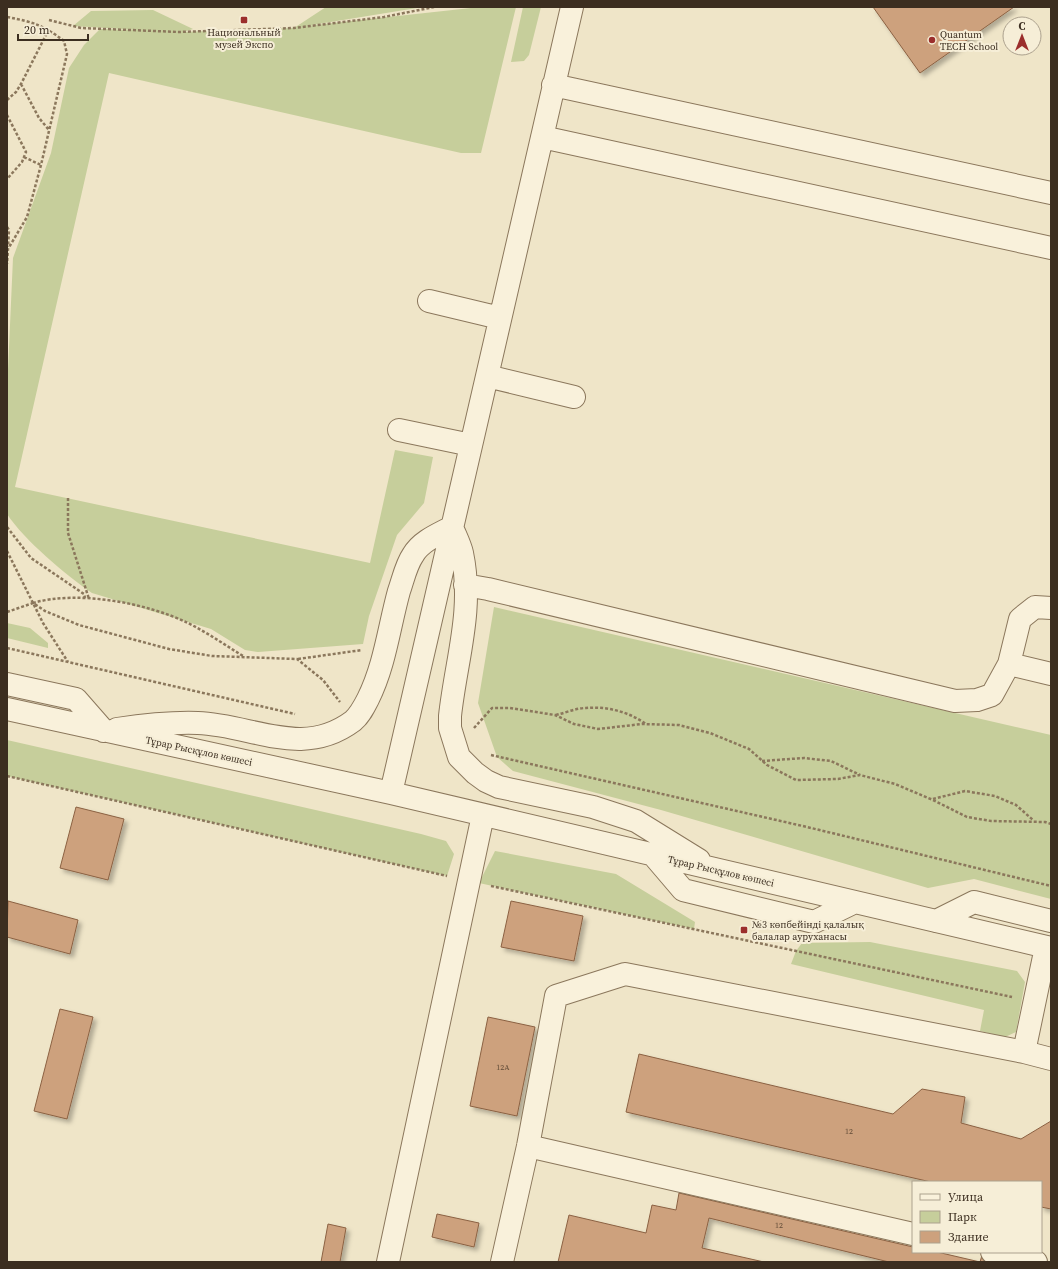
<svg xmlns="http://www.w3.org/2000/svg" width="1058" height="1269" font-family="'Source Serif 4',serif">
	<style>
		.green { fill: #c6ce9b }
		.building { fill: #cda17d; stroke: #8b6142; filter: url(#shadow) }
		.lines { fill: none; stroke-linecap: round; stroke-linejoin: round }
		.minor-casing { stroke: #8b775c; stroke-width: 24 }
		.path { stroke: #8b775c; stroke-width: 2.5; stroke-dasharray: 3 2; stroke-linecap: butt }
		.minor { stroke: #f9f1db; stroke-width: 22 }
		.poi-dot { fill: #9b2e2c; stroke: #f6eed7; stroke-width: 1.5 }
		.labels { text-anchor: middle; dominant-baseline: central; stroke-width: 4; stroke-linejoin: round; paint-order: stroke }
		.number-label { font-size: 8px; fill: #604b37 }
		.poi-label { font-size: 10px; fill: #3c2e20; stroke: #f6eed7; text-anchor: start }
		.street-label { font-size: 10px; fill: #3c2e20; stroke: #f6eed7 }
	</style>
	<defs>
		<filter id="shadow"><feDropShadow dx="3.5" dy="3.5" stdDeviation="2" flood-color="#0004"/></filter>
	</defs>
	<rect width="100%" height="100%" fill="#efe5c8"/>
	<path class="green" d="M326,7H423L306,26L480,7H516L481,153H461L109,73L15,487L370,563L395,450L433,457L424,503L397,535L369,616L363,644L258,652L245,650L211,629L92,593C66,575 24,540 7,514V392L13,258L51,153L69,68L84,45L100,29L139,30L73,26L91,11L153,10L193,29L183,32L294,28Z
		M523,7H541L529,55L524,61L511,62Z
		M494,607L1051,735V899L974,879L928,888L661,810L513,771L497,757L478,703Z
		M7,623L30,628L48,643V648L7,638Z
		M7,740L421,834L446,841L454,854L447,876L7,776Z
		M495,851L616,874L695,922L694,929L479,883Z
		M870,942L1017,971L1025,982L1016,1032L1005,1037L980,1031L984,1010L791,964L796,951L802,943Z"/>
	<path class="building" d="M873,7H1014L920,73Z
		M76,807L124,819L108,880L60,868Z
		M8,901L78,920L70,954L7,937Z
		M511,901L583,916L574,961L501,947Z
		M60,1009L93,1017L67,1119L34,1111Z
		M488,1017L535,1027L517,1116L470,1106Z
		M639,1054L893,1114L922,1089L965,1097L961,1123L1021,1139L1051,1121V1209L1041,1207V1182H931L626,1112Z
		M679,1193L913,1247V1252H937L980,1262L983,1252L1000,1262H889L709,1218L702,1248L764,1262H558L569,1215L646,1233L652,1205L676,1210Z
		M437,1214L479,1223L474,1247L432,1237Z
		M328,1224L346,1228L340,1262H321Z"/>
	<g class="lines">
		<defs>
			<path id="minor" d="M553,85L1051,193
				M542,137L1051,248
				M429,301L500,318
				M487,376L574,397
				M399,430L471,445
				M452,527C455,535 460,544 462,553C474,610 456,660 450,716V728L459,757L475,773L486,781L499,787L593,807L636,821L699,860
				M465,585L488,589L955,701L977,700L992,695L1009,664L1020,619L1035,607L1051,608
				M1009,664L1051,674
				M7,684L76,699L104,731
				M7,709L391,793L1051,948
				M117,729C144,725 171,722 198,723C253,725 302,759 353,721C360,715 364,707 368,699C385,665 389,627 399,591C403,580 406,565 413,555C421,541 439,534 452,527
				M391,793L572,7
				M654,856L683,890L814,922L855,902
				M936,921L974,902L1051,921
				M1024,1052L1051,1059
				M528,1146L913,1234
				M992,1252L1036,1262
				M388,1262L483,815
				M502,1262L528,1146L556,996L625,974L1024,1052L1046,947"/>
		</defs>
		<use href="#minor" class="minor-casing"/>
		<path class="path" d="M7,17C33,22 43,25 64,41L67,54L41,165L27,217L8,249L7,264
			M49,20L81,28L179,32L294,28L384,17L434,7
			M21,84L39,118L49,130
			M7,100L16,92L21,84L49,29
			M7,115L26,152L22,162L7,179
			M24,157L41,165
			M7,227L9,230L8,247
			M68,498V533L89,599
			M7,527L31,558L84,594L85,598
			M7,551L43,623L68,662
			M33,603C78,590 147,603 188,623C208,633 225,645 243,656
			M7,612L33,603L45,611L79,625L169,649L212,656L297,659L323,680L340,702
			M7,648L295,714
			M298,659L362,650
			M556,715C565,713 576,708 586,708C607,706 629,712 646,724
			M474,728L492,708H510L555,715L574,724L598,729L642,724L679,725L710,733L749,749L767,765L796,780L838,779L860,775L895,784L933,800L967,817L991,821L1045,822L1051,824
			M491,755L807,827L1051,886
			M762,761L804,758L831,761L860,775
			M7,776L447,876
			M933,799L965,791L995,796L1016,805L1033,820
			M491,886L1012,997"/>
		<use href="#minor" class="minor"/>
	</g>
	<g class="poi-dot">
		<rect x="240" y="16" width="8" height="8" rx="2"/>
		<circle cx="932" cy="40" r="4"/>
		<rect x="740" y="926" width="8" height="8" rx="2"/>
	</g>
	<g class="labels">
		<g class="number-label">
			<text x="503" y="1067">12А</text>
			<text x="849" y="1131">12</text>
			<text x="779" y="1225">12</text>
		</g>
		<g class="poi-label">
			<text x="244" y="32" text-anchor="middle">Национальный<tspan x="244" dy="12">музей Экспо</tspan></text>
			<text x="940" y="34">Quantum<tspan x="940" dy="12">TECH School</tspan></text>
			<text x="752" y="924">№3 көпбейінді қалалық<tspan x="752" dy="12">балалар ауруханасы</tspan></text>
		</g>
		<g class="street-label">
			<text transform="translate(199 751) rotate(12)">Тұрар Рысқұлов көшесі</text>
			<text transform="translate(721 871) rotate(13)">Тұрар Рысқұлов көшесі</text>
		</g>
	</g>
	<rect width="1058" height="1269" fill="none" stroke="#3c2e20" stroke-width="16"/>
	<rect x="912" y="1181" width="130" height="72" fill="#f6eed7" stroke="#aca18e"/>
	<rect x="920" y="1194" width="20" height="6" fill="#f9f1db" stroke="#aca18e"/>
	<text x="948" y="1201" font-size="12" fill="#3c2e20">Улица</text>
	<rect x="920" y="1211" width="20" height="12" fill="#c6ce9b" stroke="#aca18e"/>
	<text x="948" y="1221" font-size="12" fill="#3c2e20">Парк</text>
	<rect x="920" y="1231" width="20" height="12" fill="#cda17d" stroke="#aca18e"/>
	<text x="948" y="1241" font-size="12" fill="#3c2e20">Здание</text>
	<g transform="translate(1022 36)"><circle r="19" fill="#f6eed7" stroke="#aca18e"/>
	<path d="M0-3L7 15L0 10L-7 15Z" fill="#9b2e2c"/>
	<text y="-6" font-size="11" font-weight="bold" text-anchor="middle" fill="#3c2e20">С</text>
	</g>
	<path d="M18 34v6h70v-6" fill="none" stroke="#3c2e20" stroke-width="2"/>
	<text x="24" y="34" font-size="12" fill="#3c2e20" stroke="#f6eed7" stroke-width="3" paint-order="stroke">20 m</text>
</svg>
